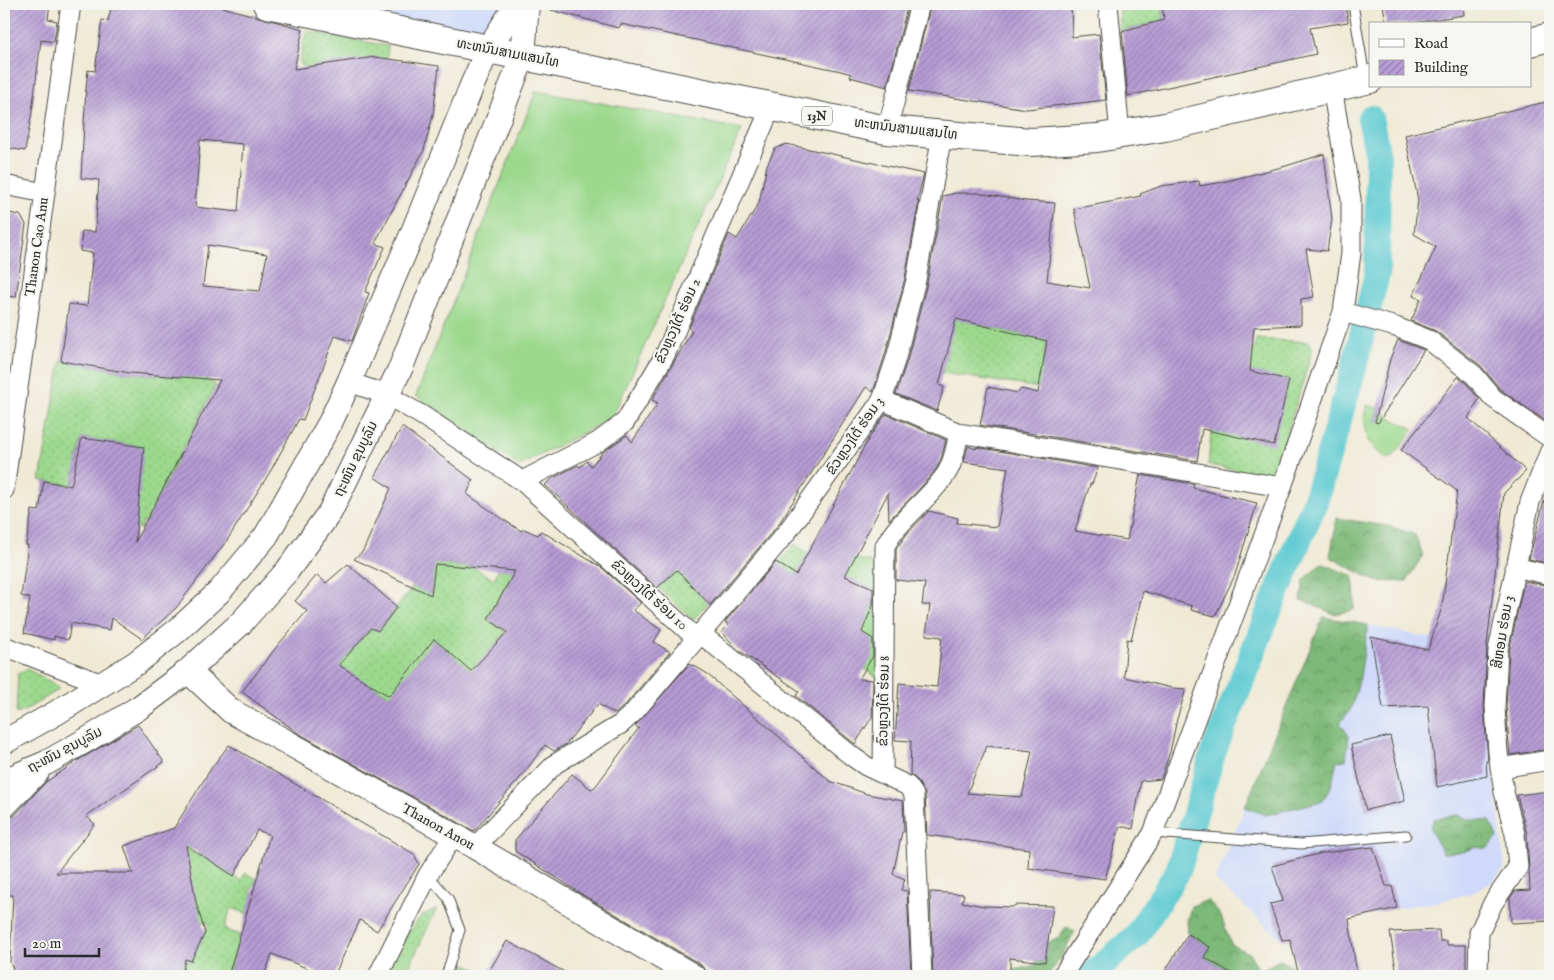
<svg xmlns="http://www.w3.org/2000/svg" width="1554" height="980" font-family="'IM FELL English','Noto Sans Lao',serif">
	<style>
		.built { fill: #cfdafa }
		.grass { fill: #9cd98d; stroke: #64825c }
		.forest { fill: url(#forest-crowns); stroke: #547252 }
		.garden { fill: url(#garden-dots); stroke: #64825c }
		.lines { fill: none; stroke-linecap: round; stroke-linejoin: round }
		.canal { stroke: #5dcad2; stroke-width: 26 }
		.building { fill: url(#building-hatch); fill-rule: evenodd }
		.service-casing { stroke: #494844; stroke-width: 11 }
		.minor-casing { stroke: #494844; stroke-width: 21 }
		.tertiary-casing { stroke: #494844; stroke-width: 26 }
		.trunk-casing { stroke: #494844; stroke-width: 30 }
		.service { stroke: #fff; stroke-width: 9 }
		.minor { stroke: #fff; stroke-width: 19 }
		.tertiary { stroke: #fff; stroke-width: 24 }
		.trunk { stroke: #fff; stroke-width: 28 }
		.labels { text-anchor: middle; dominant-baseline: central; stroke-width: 4.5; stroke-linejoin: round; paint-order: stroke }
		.shield { fill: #f6f6f2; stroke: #686867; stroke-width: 1 }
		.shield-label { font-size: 12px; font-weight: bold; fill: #2b2b2b }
		.street-label { font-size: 14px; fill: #2b2b2b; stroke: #f6f6f2 }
	</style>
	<defs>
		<pattern id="forest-crowns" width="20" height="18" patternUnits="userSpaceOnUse" patternTransform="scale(1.25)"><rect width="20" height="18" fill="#7db978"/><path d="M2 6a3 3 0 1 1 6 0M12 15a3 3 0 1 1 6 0" fill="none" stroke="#679763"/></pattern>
		<pattern id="garden-dots" width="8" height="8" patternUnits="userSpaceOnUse" patternTransform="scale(1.25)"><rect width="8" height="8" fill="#9cd98d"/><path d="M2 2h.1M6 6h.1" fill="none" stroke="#87ba7a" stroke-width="1.8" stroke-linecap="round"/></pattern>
		<pattern id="building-hatch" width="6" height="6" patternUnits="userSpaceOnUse" patternTransform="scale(1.25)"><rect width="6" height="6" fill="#b69cd4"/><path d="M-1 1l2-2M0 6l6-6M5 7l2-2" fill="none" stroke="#947fac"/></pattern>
	</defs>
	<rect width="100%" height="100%" fill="#f6f6f2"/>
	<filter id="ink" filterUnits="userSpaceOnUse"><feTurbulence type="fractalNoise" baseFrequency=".02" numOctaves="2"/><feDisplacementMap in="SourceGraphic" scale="10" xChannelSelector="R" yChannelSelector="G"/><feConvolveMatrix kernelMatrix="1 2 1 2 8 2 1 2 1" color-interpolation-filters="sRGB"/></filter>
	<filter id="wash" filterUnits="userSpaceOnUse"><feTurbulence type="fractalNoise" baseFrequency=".0096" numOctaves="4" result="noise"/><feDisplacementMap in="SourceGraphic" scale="20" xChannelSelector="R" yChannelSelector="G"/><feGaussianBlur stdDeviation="1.12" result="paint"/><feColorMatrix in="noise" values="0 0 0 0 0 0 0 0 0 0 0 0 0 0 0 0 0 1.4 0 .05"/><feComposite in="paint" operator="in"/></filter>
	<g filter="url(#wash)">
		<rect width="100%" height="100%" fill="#f0ead5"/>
		<path class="built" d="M274,4H537L523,56Z
			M1323,617L1478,647L1505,868L1491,883L1475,892L1438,902L1397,908L1323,925L1294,938L1282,940L1215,880Z"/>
		<path class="grass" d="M536,91L742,129L612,418L519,466L416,396Z
			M1367,405L1380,409L1390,418L1414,429L1392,458H1384L1368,441L1364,417Z"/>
		<path class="forest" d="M1337,518L1392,527L1415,535L1423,555L1406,582L1375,581L1330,557Z
			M1321,563L1353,576L1355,597L1354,610L1334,614L1301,600L1304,580Z
			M1323,617L1368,625L1360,677L1351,709L1340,723L1349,736L1346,760L1337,761L1331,787L1322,801L1266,815L1245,807Z
			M1458,815L1472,820L1490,821L1497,838L1487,849L1476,847L1463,852L1443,853L1430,829L1434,819Z
			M1208,900L1221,916L1231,944L1250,954L1261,974L1267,967L1280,960L1300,970L1297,976H1236L1204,957L1209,947L1188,934L1187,921L1191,906Z
			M1066,927L1075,931L1060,959L1048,976H1014V970L1035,965L1048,943L1059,938Z"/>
		<path class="garden" d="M1120,4H1162L1164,20L1120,32Z
			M306,31L388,46L383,98L376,57L308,69L299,63Z
			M962,289L988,292L981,325L1040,339L1047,338L1042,373L1125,401L942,373Z
			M1256,339L1309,342L1313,348L1275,473L1268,476L1208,465L1219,347L1255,349Z
			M61,361L130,373L204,378L216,385L160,493L148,525L143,521L141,529L130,526L143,447L82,438L77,459L84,488L40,480Z
			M440,521L447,523L448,565L475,568L494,579L501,563L517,566L488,619L507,632L471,671L434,640L409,671L398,701L371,685L367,689L339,665L371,628L378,631L413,587Z
			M794,544L808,553L854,558L875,563L880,576L879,679L757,593Z
			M695,553L692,586L708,603L693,620L658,588Z
			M27,669L58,686V690L24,711L16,714L18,673Z
			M175,828L197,837L190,851L212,862L241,881L245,873L257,879L250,892L255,895L248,914L231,908L224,929L240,935L228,976H182L184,962L191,961L209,924L194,918L198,913L196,902Z
			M437,908L405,976H384L396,949L420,917Z
			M467,964L487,976H460Z"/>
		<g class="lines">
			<path class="canal" d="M1090,976L1136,936L1178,871L1213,753L1265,621L1315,502L1353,371L1377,274L1378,156L1370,118"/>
		</g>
		<g id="blocks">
			<path class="building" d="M4,4H50L48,19L57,21L54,42L41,40L32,112L25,151L4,147Z
				M112,4H211L303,29L294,69L375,57L439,66L433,115L424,150L375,243L385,247L365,292L369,293L352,341L335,336L303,420L299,419L270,472L228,539L176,608L142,639L112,618L110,630L71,623L68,640L54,636V640L24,633L30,598L21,596L28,545H26L32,510L39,511L44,481L71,486L82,438L144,447L135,542L220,380L130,373L61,361L69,304L87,306L93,253L80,251L82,231L95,232L99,180L81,178L86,88L88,70L95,71L102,20L108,21ZM200,140L243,144L238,212L195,207ZM208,245L267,254L260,291L203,286Z
				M552,4H908L887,87L850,77L851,74L841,71L621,24L619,28L551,10Z
				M931,4H1071L1072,37L1099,34L1106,100L1027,109L909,91Z
				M1162,4H1346L1348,22L1310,28L1316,54L1128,96L1122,31L1164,20Z
				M1383,4H1463L1464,15L1408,24H1386Z
				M1550,101V424L1501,390L1481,366L1436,331L1411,321L1421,299L1413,296L1436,247L1414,234L1418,200L1405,135Z
				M786,144L924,174L917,202L919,201L905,278L885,355L873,392L866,387L778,525L710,605L677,570L657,588L545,485L553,478L578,465L580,467L587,461L591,466L603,452L627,435L632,442L658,403L652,400L692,331L689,328L729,234L737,239L759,203L767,165L775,149Z
				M1324,154L1332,219L1327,251L1306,249L1314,297L1301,299V325L1254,327L1250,371L1289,380L1274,445L1202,429L1197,461L980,425L988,387L1018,393L1021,389L1038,393L1047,341L956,319L939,385L944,387L937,411L896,394L907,361L927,283L943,196L956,193H977L1026,201L1055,203L1047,281L1090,288L1074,209L1141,196L1140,194L1161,186L1199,181L1200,186L1223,182L1286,166Z
				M4,212L20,215L26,224L16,297L4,296Z
				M1398,340L1424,350L1378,423L1375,422L1390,359Z
				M1458,377L1466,383L1479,399L1468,418L1526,471L1504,493L1487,645L1484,706L1488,761H1486L1487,776L1437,787L1428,706L1383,708L1371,637L1428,650L1442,607L1457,491L1401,450Z
				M886,414L946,440L942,456L937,468L923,485L889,520L888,493L845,576L873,588V605L862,632L873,639V656L859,679L873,680L872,717L855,744L796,696L799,691L737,649L722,632L729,625L725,622L776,562L796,575L869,438Z
				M402,427L473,480L467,494L498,516L521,531L524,529L538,535L541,531L601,567L641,603L633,610L661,630L654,642L670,652L626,704L615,714L598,704L566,744L554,751L545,745L520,778L474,831L298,733L242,692L278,645L307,611L295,601L317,575L326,583L348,564L397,607L378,631L371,628L339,665L389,696L434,639L471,671L507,632L488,619L515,571L435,564L431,595L354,559L363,551L391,488L374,477Z
				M968,446L976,449V447L1098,468L1092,484H1090L1075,531L1127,540L1140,475L1194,484L1193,488L1257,503L1235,575L1215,616L1191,610L1192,606L1143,591L1131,640L1127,639L1124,677L1172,688L1186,689L1177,719L1170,752L1161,779L1141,781L1133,829L1120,826L1105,879L1028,868L1029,849L927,835L925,794L917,780L910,774L911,741L895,740L899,683L937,687L942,637L926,635L930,605H922L925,583L896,580V549L907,534L929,511L958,518L957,523L997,527L1008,468L964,462ZM987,746L1032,751L1022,797L967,793Z
				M1544,501L1550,502V564L1529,559Z
				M1524,581L1550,586V749L1510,755L1506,707L1509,652Z
				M689,664L692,666L693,665L706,673L830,781L867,794L903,801L904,832H902L893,874L905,879L901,890L907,891L911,976H719L705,970L700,964L583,895L515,851V840L572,774L591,789L595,787L639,728L635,726Z
				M138,725L164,762L86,816L95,824L56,873H133L124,846L174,828L212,767L229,745L414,854L419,864L377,931L360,920L334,976H326L272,954L264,976H228L270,835L257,830L234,876L186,845L196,902L205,933L191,961L185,959L182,976H16L10,962L13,895H4V850L7,820L14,816L46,782L77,761Z
				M1390,736L1405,801L1366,810L1351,745Z
				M1550,791V921L1511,923L1510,898L1515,891L1530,890L1527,834L1517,795Z
				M1373,847L1386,886H1392L1397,908L1349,919L1357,976H1299L1290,939L1282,940L1270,904L1283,901L1272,866L1322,853Z
				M930,892L964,894L962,902L984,906L1013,907L1015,905L1053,906L1045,962L1010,958V976H933Z
				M1439,930L1440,941H1447V945H1466V976H1397L1390,932Z
				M1188,934L1210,947L1204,957L1236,976H1162Z
				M507,941L572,976H486Z"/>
		</g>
	</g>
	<g filter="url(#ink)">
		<use href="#blocks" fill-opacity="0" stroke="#494844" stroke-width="1"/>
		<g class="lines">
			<defs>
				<path id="service" d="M1353,4L1365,78
					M1153,833L1301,844L1406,835
					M428,875L448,898L460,930L446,976"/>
				<path id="minor" d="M1108,4L1120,135
					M887,130L920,4
					M4,185L45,193
					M1343,312L1396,327L1429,340L1474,375L1493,398L1550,438
					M349,382L387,395L423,416L522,481L696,638
					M882,400L959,433L1282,487
					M522,481L598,442L625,422L665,355L771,107
					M4,490L71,4
					M1515,567L1550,575
					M701,634L853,757L866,766L883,774
					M4,646L102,684
					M1500,768L1550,760
					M475,847L555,764L621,724L634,712L787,532L882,400L896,358L916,280L942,135
					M378,976L428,875L454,835
					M922,976L914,795L908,786L883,774L885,546C900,518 928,501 946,474C954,462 956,446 959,433
					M1061,976L1064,973L1153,833L1282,487L1343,312L1351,253V199L1332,88
					M1478,976L1479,933L1493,903L1518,867L1515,834L1504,792L1498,753L1495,707L1498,650L1530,502L1550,451"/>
				<path id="tertiary" d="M188,671L231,711L475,847L693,976
					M4,742L56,713L136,663L178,630L219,592L266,536L330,423L349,382L413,232L473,83L488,49L517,4
					M4,781L46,763L90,738L140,707L188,671L241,623L287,571L330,512L401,367L523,56L527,4
					M4,806L37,772"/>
				<path id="trunk" d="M267,4L887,130L1031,142L1097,138L1165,127L1370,79
					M1530,42L1550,37"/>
			</defs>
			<use href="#service" class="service-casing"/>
			<use href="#minor" class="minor-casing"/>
			<use href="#tertiary" class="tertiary-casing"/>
			<use href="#trunk" class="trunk-casing"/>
			<use href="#service" class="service"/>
			<use href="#minor" class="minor"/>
			<use href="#tertiary" class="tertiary"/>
			<use href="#trunk" class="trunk"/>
		</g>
	</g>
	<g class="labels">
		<rect class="shield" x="802" y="106.5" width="30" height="19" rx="4"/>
		<g class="shield-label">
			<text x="817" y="116">13N</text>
		</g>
		<g class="street-label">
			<text transform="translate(508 53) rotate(11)">ທະຫນົນສາມແສນໄທ</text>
			<text transform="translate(906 129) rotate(7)">ທະຫນົນສາມແສນໄທ</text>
			<text transform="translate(37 247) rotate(-82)">Thanon Cao Anu</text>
			<text transform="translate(678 321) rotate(-66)">ຂົວຫຼວງໃຕ້ ຮ່ອມ 2</text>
			<text transform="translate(855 436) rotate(-56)">ຂົວຫຼວງໃຕ້ ຮ່ອມ 3</text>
			<text transform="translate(356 459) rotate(-64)">ຖະໜົນ ຂຸນບູລົມ</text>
			<text transform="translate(649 595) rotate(42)">ຂົວຫຼວງໃຕ້ ຮ່ອມ 10</text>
			<text transform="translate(1503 632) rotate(-81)">ສີຫອມ ຮ່ອມ 3</text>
			<text transform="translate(884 701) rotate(-89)">ຂົວຫຼວງໃຕ້ ຮ່ອມ 8</text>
			<text transform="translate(65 750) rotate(-28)">ຖະໜົນ ຂຸນບູລົມ</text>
			<text transform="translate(438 827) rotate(29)">Thanon Anou</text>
		</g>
	</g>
	<rect width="1554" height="980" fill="none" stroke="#f6f6f2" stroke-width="20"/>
	<rect x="1369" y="22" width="162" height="65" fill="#f6f6f2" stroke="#a5a5a2"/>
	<rect x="1379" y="39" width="25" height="8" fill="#ffffff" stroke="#a5a5a2"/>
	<text x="1414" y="48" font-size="15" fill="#2b2b2b">Road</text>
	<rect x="1379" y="60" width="25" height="15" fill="url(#building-hatch)" stroke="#a5a5a2"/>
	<text x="1414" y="72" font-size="15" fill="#2b2b2b">Building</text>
	<path d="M25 948v8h74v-8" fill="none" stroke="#2b2b2b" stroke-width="2.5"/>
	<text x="32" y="948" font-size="15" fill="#2b2b2b" stroke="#f6f6f2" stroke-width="4" paint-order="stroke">20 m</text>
</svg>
